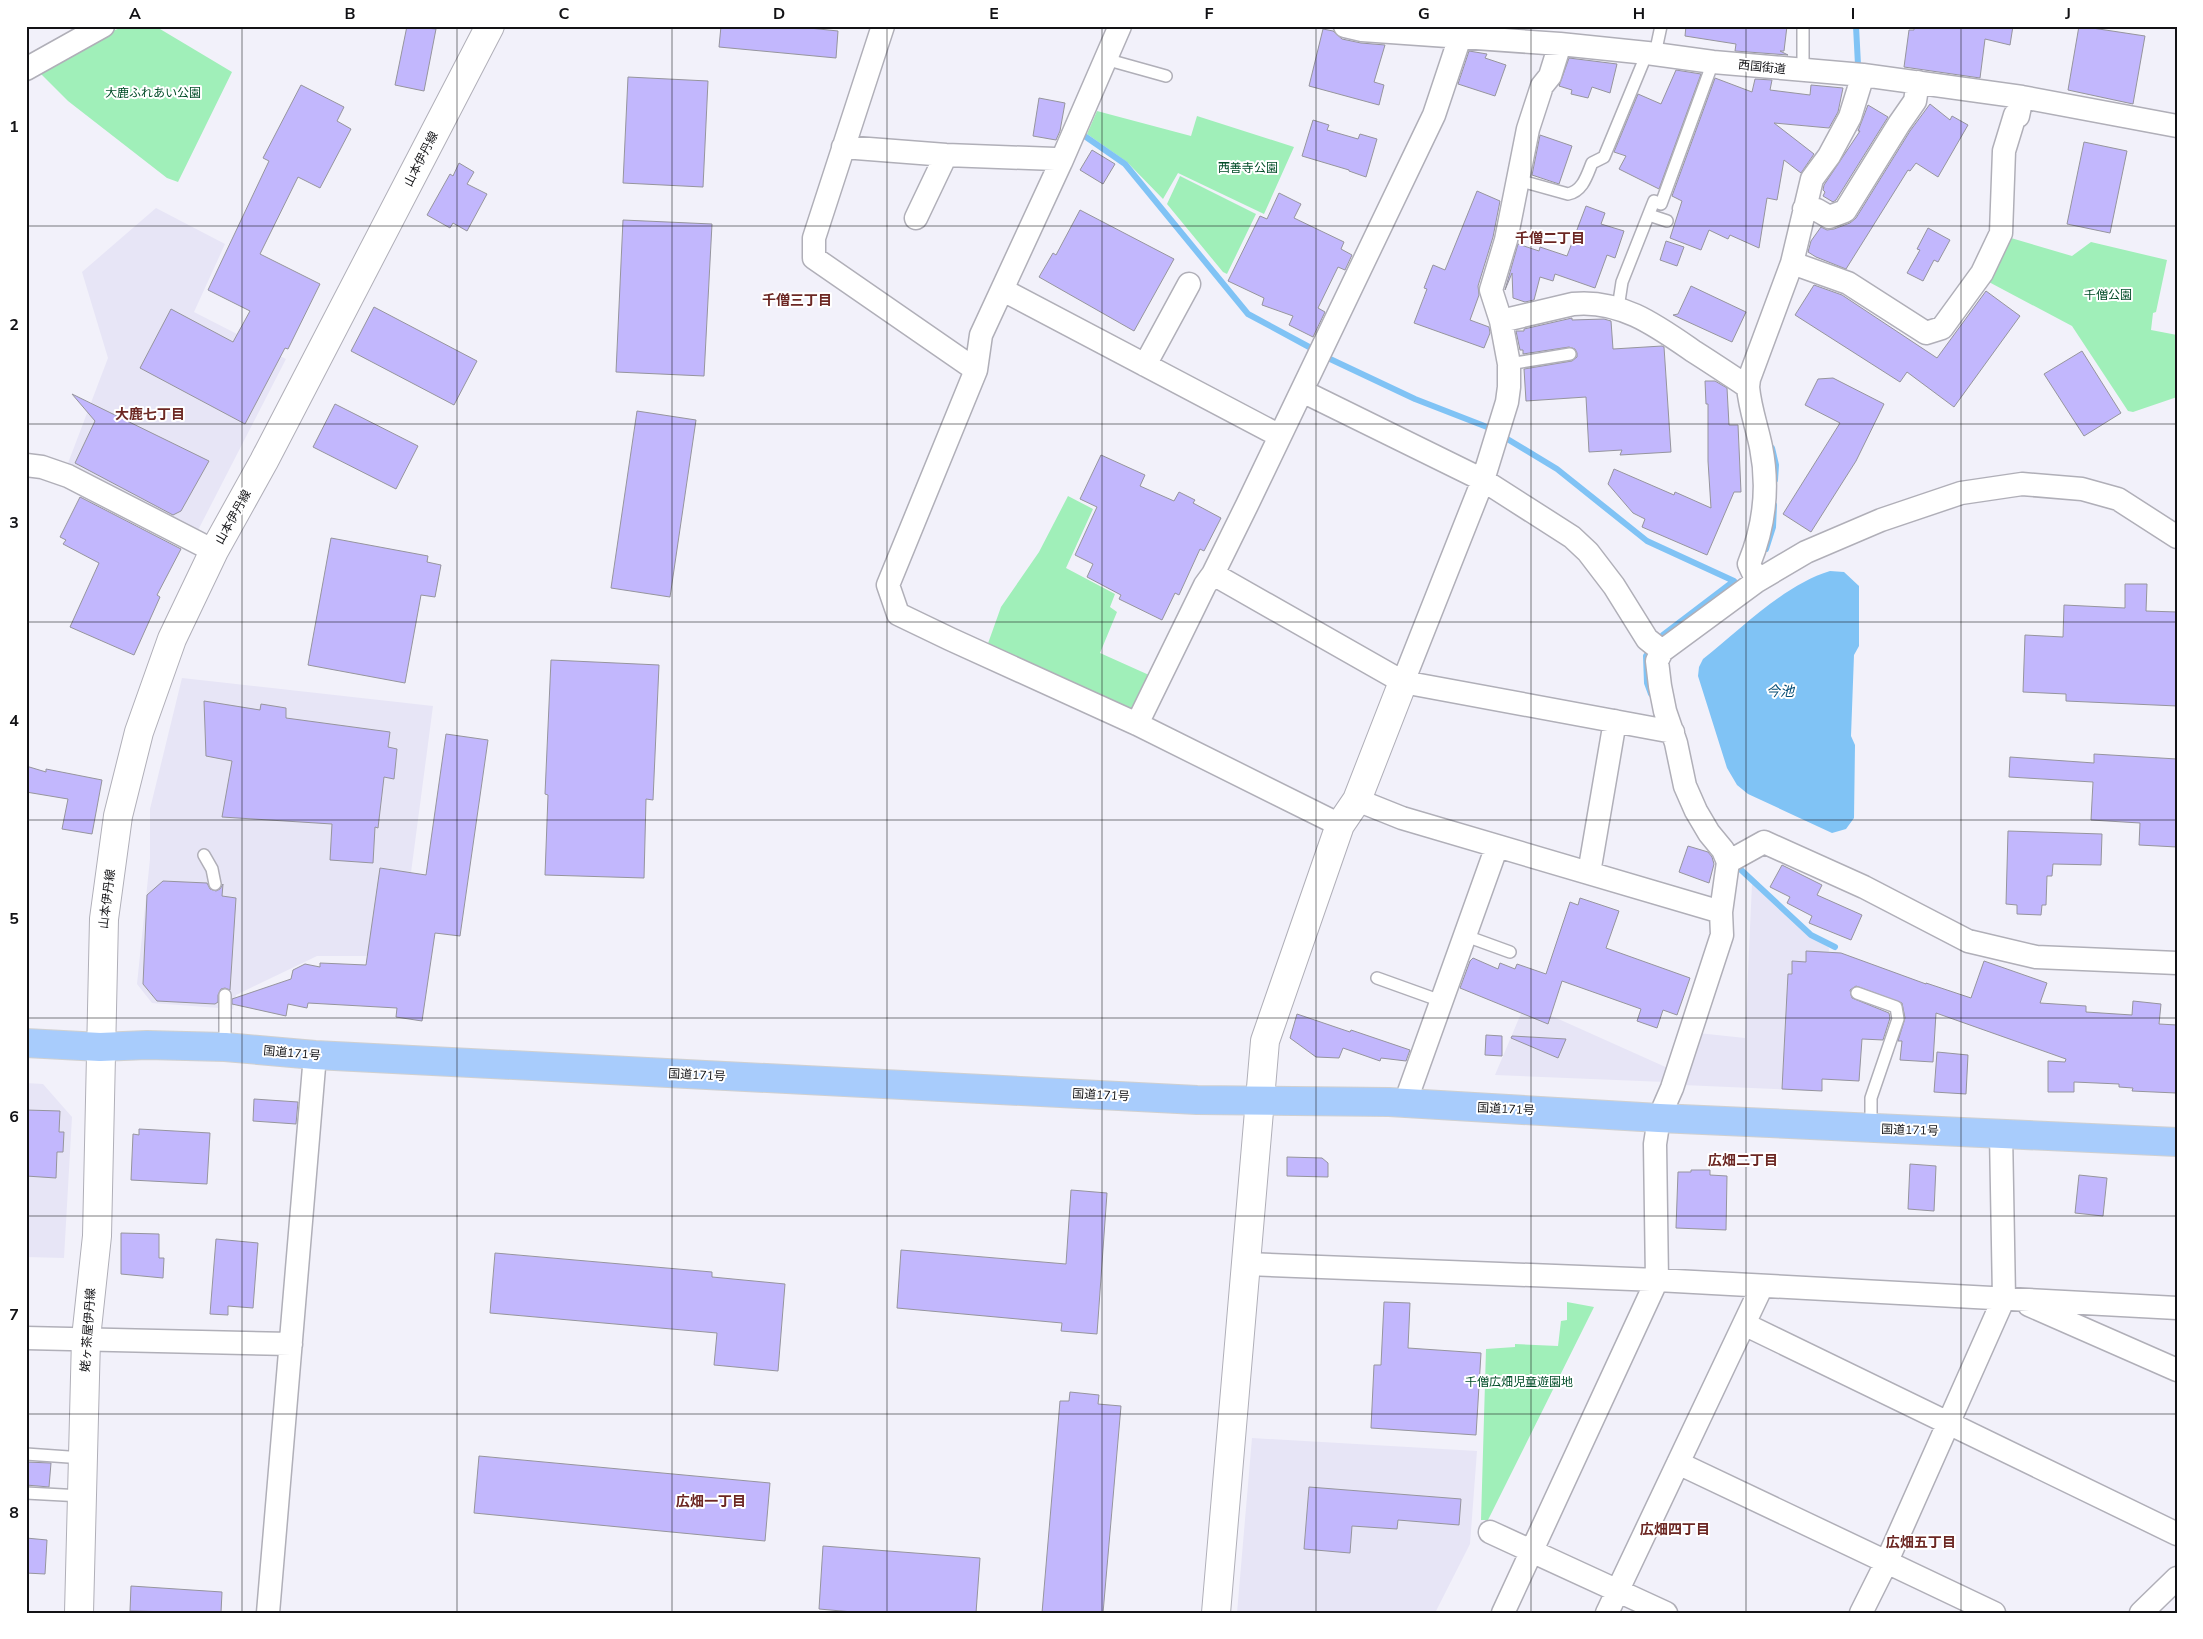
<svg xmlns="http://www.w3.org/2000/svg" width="2203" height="1639" font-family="'Nunito Sans','Noto Sans JP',sans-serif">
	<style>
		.built { fill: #e7e5f6 }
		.green { fill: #a0efb9 }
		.water { fill: #80c3f5 }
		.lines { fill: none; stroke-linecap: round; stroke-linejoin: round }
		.stream { stroke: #80c3f5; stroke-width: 6 }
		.building { fill: #c2b7fd; stroke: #96959d }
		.service-casing { stroke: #b0afb8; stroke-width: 14 }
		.minor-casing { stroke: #b0afb8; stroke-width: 25 }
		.tertiary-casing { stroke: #b0afb8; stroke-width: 30 }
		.secondary-casing { stroke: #b0afb8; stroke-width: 30 }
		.trunk-casing { stroke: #d0d0d0; stroke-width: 30 }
		.service { stroke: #fff; stroke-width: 11 }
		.minor { stroke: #fff; stroke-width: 22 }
		.tertiary { stroke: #fff; stroke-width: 28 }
		.secondary { stroke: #fff; stroke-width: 28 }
		.trunk { stroke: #a8ccfc; stroke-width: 28 }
		.grid { fill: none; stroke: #121215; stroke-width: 1; stroke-opacity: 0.55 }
		.labels { text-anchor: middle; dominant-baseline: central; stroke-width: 4; stroke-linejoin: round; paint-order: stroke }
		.street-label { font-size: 12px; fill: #121215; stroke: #fff }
		.park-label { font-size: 12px; fill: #014c27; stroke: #fff }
		.neighbourhood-label { font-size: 14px; font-weight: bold; fill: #6c2723; stroke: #fff }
		.water-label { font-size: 14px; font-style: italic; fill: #044c74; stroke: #fff }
		.neatline { fill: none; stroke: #121215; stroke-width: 2 }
		.grid-label { font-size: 16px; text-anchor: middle; font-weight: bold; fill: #121215 }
	</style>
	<rect width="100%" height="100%" fill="#f2f1fa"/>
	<path class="built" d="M156,208L225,244L194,312L286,359L194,538L65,471L108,358L82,272Z
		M182,678L433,706L400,956H317L236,995L233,1009L152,1003L137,984L150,859V809Z
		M1752,884L1800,929L1829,948L1821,1091L1683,1085L1698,1033L1745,1038Z
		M1525,1004L1670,1069L1665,1082L1495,1075Z
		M26,1083L43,1084L72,1117L64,1258L26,1257Z
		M1252,1438L1477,1451L1470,1544L1435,1613H1237Z"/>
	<path class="green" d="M126,26H155L232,72L178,182L167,178L68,101L35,68L85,41Z
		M1097,111L1191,136L1197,116L1294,147L1264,214L1178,173L1163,199L1127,162L1087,134Z
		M1180,176L1256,214L1227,274L1223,272L1167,204Z
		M2011,238L2072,256L2091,242L2167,260L2156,312L2153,313L2151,330L2177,335V397L2133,412L2128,411L2072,326L1987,281Z
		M1068,496L1093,509L1066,568L1115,594L1110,607L1117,612L1100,653L1149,675L1133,707L1123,712L986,649L1001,607L1039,552Z
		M1567,1302L1594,1307L1488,1520H1481L1486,1349L1515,1347V1344L1558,1346L1561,1321L1567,1320Z"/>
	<path class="water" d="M1830,571L1844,572L1859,586V646L1854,655L1851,736L1855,745L1854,818L1846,829L1832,833L1748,794L1737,785L1727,768L1698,676L1699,667L1703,659C1741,629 1784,585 1830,571Z"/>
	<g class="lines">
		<path class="stream" d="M1856,26L1858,65
			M1086,137L1125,164L1248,314L1311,348
			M1328,358L1415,399L1487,427
			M1504,437L1557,469L1647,541L1734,581L1663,635L1646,656L1647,683L1651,694
			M1772,448L1776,465L1775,480
			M1766,549L1773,527L1774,505
			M1739,868L1811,935L1835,947"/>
	</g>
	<path class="building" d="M407,26L436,29L424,91L395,85Z
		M721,26H790L838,31L836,58L719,47Z
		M1686,26H1787L1784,51H1780L1788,55L1735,51L1736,44L1685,36Z
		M1914,26H2013L2010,45L1985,39L1980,78L1904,67L1909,30H1914Z
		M2079,26L2145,36L2133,104L2068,90Z
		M1323,29L1333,31L1342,39L1361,43L1385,45L1374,82L1384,85L1379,105L1309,86Z
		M1469,51L1487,54L1485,58L1506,65L1495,96L1458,84Z
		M1569,58L1617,64L1610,93L1592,87L1588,98L1571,94L1572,90L1559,86Z
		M1676,70L1701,74L1659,189L1619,169L1626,156L1614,152L1638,94L1661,104Z
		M628,77L708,81L703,187L623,183Z
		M1715,78L1752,92L1755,79L1772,80L1770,90L1810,95L1811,85L1843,88L1838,112L1829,128L1774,123L1814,154L1801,173L1784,160L1777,200L1767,198L1759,248L1730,235L1728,239L1709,230L1701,250L1670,238L1682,201L1672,196Z
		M301,85L344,107L337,121L351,129L320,188L298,177L260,254L320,284L288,349L285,348L245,424L140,368L171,309L233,342L250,311L208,290L269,161L263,158Z
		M1039,98L1065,103L1060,131L1056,140L1033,136Z
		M1930,104L1950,120L1952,116L1968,125L1938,177L1916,163L1910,171L1908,170L1846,269L1816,257L1808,252L1811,241L1821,227L1827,230L1834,229L1850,223L1856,218L1910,131Z
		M1868,105L1888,117L1836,200L1833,202L1823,196L1825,192L1823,190L1824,185L1860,131H1858Z
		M1313,120L1329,125L1327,130L1358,139L1360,134L1377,139L1366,177L1349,171V170L1302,156Z
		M1540,135L1572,146L1559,184L1532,175Z
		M2084,142L2127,151L2110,233L2067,224Z
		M1092,150L1115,164L1103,184L1080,170Z
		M459,163L474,172L467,184L487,194L467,231L453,223L450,228L427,215L450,174L453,176Z
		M1477,191L1500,201L1493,237L1478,286L1479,295L1470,320L1489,327L1490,333L1484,348L1414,323L1427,289L1424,288L1433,265L1445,270Z
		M1279,193L1301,204L1294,218L1344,242L1341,249L1352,255L1345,270L1338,267L1318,308L1325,312L1313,337L1289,325L1293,316L1262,305L1264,298L1228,281L1260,216L1267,219Z
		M1586,206L1605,213L1601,224L1624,231L1615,258L1607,255L1595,288L1555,274L1553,281L1540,277L1534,300L1525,302L1513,298L1512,273L1505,290L1518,244L1539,251L1540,247L1567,256Z
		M1080,210L1174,259L1134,331L1039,277L1053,253L1056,255Z
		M623,220L712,224L704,376L616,372Z
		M1928,228L1950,240L1938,262L1934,260L1923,281L1907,273L1920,250L1917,249Z
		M1666,241L1684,247L1677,266L1660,260Z
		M1814,285L1842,295L1937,358L1986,291L2020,316L1954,407L1907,372L1900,382L1795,315Z
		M1691,286L1746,312L1732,342L1673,315L1678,314Z
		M374,307L477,361L454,405L351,351Z
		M1572,318V320L1604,319L1611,321L1613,349L1662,346L1664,347L1671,452L1620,455L1622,450L1589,452L1586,397L1526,401L1524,369L1572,361L1577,357V353L1575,349L1569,347L1523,354V350H1520L1516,331H1524V329Z
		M2082,351L2121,413L2084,436L2044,374Z
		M1833,378L1884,404L1856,461L1811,532L1783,514L1840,423L1805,405L1818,379Z
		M1705,381H1715L1727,388L1729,425H1738L1741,492H1734L1707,555L1642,527L1645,519L1633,513L1608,484L1614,469L1674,495L1675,492L1711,508L1708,461V404H1706Z
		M72,394L209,461L181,511L173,515L75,463L95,421Z
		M335,404L418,446L396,489L313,447Z
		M637,411L696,420L670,597L611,588Z
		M1101,455L1145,475L1140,486L1174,501L1179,492L1195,500L1193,503L1221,518L1204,551L1200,549L1179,595L1175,593L1162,620L1119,599L1121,595L1087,577L1093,564L1075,555L1097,507L1080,499Z
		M80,497L181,549L157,595L160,597L134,655L70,627L99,563L63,544L66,540L60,537Z
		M331,538L428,556L427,562L441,565L435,597L421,595L405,683L308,665Z
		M2125,584H2147L2146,611L2177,612V706L2066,701V694L2023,692L2025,635L2063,637L2064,605L2125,608Z
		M551,660L659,665L653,800L646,799L644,878L545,875L548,795L545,794Z
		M204,701L260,710L261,704L286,708V718L390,732L388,747L397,749L394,779L384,777L378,828L375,827L373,863L330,860L332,824L222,817L232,761L206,756Z
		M446,734L488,740L460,936L435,933L422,1021L396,1017L397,1008L308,1003L307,1008L288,1004L286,1016L232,1004V999L291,979L293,970L305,964L320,967V963L366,965L380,868L426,875Z
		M2094,754L2177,759V847L2139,845L2140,823L2091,820L2093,782L2009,777L2010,757L2094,763Z
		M26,766L46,772V769L102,780L92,834L62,829L68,799L26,792Z
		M2008,831L2102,834L2101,865L2053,864L2052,876H2047L2046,905H2042L2041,915L2017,914V905L2006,904Z
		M1688,846L1708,852L1712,857L1714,864L1709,883L1679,872Z
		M1782,865L1822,885L1817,895L1862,915L1851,940L1809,923L1812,916L1787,903L1790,897L1770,887Z
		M163,881L207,883L210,889L216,891L220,889L223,884L222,896L236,898L230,990L225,988L221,989L218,995V1002L215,1004L157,1001L143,984L147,895Z
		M1580,898L1619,911L1606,948L1690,978L1677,1015L1663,1010L1657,1028L1637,1021L1641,1009L1562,981L1548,1024L1460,988L1470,961L1473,958L1498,969L1500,963L1515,969L1517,964L1546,974L1570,902L1578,905Z
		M1806,951L1841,953L1926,984V983L1971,998L1984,961L2047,983L2040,1003L2086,1006V1012L2132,1015L2133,1001L2161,1004L2159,1024L2177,1025L2176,1093L2132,1091L2133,1088L2119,1087V1084L2074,1082V1092H2048V1061L2065,1062L2066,1059L1936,1013L1933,1062L1900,1060L1902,1041H1898L1905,1018L1902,1003L1856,986L1850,990L1852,998L1889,1013L1890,1018L1883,1040L1862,1039L1859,1081L1822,1079V1091L1782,1089L1788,974H1792V961L1806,962Z
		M1297,1014L1350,1032L1351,1030L1410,1050L1406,1061L1381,1058L1380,1061L1343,1048L1339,1058L1316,1057L1290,1038Z
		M1486,1035L1502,1036V1056L1485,1055Z
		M1512,1036L1566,1039L1558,1058L1511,1038Z
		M1937,1052L1968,1055L1966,1094L1934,1092Z
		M254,1099L298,1102L296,1124L253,1121Z
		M26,1110L60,1111L59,1132H64L63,1152H57L56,1178L26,1176Z
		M139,1129L210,1133L207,1184L131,1180L133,1134L139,1135Z
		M1287,1157L1322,1158L1328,1163V1177L1287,1176Z
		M1910,1164L1936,1166L1934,1211L1908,1209Z
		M1691,1170H1710V1175L1727,1176L1726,1230L1676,1228L1678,1172H1691Z
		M2079,1175L2107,1178L2103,1216L2075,1213Z
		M1071,1190L1107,1193L1097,1334L1061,1331L1062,1323L897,1308L901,1250L1066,1264Z
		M121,1233L159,1234V1258H164L163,1278L121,1274Z
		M216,1239L258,1243L253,1308L228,1306V1315L210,1314Z
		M495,1253L712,1272V1277L785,1284L778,1371L714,1365L717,1333L490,1313Z
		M1384,1302L1410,1303L1408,1348L1481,1353L1476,1435L1371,1428L1374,1365H1381Z
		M1070,1392L1099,1395L1098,1404L1121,1406L1103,1613H1042L1060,1401H1069Z
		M479,1456L770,1483L765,1541L474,1513Z
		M26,1462L51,1463L49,1487L26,1485Z
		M1309,1487L1461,1499L1459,1525L1398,1520L1397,1529L1352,1526L1350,1553L1304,1549Z
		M26,1538L47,1540L45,1574L26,1573Z
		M823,1546L980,1558L976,1613H864L819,1609Z
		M131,1586L222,1592L221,1613L130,1611Z"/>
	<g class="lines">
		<defs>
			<path id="service" d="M1655,54L1661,26
				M1105,59L1166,76
				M1803,71V26
				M1518,180L1568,194C1583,191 1587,175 1592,163L1604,157L1647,53
				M1649,215L1667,221
				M1618,308L1622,282L1654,201L1661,204L1713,62
				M1509,364L1570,354
				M204,855L212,869L215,884
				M1466,936L1510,952
				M1377,978L1441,1001
				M1857,993L1896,1007L1898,1019L1871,1098V1128
				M225,995V1047
				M26,1454L83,1458
				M26,1493L82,1496"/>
			<path id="minor" d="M883,26L814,238V258L976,370
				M1120,26L1061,162L981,335L976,370L888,585L898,614L950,639L1137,724L1340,825
				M1345,26L1362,30L1560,44L1647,53L1713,62L1863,75L2022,97L2177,126
				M26,69L103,26
				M843,147L946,155L1055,159L1061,162
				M1804,209L1817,210L1829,217L1845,211L1899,124L1915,101L1918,82
				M916,218L946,155
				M1792,263L1848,283L1926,333L1942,328L1982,273L2001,233L2004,151L2015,115L2018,116L2022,97
				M1003,290L1280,436
				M1501,321L1573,304C1620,299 1657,326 1693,351C1712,363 1730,375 1748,387C1750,409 1757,427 1761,447C1769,487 1764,527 1749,564L1757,581
				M1145,365L1189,284
				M1748,387L1749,379L1792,263L1812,179L1829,156L1850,117L1863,75
				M1302,391L1483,480L1572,537L1588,552L1614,586L1647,639L1662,651
				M26,465L42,467L68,476L214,551
				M1213,574L1403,682L1673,732
				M1403,682L1483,480L1507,402L1509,387V364L1501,321L1491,290L1506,240L1528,129L1542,86L1550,76L1560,44
				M1137,724L1205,585L1213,574L1247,505L1434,115L1460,37
				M1357,800L1402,818L1721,912
				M1728,862L1764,842L1864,887L1968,941L2036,957L2177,963
				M1589,873L1615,721
				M1405,1103L1497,846
				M1247,1264L1657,1280L2177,1308
				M2029,1305L2177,1370
				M1744,1324L2177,1534
				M26,1338L291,1344
				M1678,1463L1994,1613
				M1490,1532L1666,1613
				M268,1613L315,1055
				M1503,1613L1657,1280L1655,1144L1659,1118L1672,1088L1722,935L1721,912L1728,862L1723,850L1709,833L1696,811L1685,786L1676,743L1665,711L1660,686L1657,661L1662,651L1757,581L1806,552L1881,520L1961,493L2022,484L2082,489L2118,499L2177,537
				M1607,1613L1762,1286
				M1861,1613L1887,1561L2004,1298L2001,1133
				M2141,1613L2177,1578"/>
			<path id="tertiary" d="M1216,1613L1265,1041L1340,825L1357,800L1403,682"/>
			<path id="secondary" d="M79,1613L86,1338L97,1236L104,919L118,816L139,732L172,639L214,551L264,461L490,26"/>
			<path id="trunk" d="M26,1043L100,1047L147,1045L225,1047L315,1055L1197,1100L1389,1102L1659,1118L2177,1142"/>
		</defs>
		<use href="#service" class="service-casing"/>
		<use href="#minor" class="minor-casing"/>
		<use href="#tertiary" class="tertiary-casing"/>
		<use href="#secondary" class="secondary-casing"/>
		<use href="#trunk" class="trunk-casing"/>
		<use href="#service" class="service"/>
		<use href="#minor" class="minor"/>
		<use href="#tertiary" class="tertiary"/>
		<use href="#secondary" class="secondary"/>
		<use href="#trunk" class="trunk"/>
	</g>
	<path class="grid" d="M242,26V1613M457,26V1613M672,26V1613M887,26V1613M1102,26V1613M1316,26V1613M1531,26V1613M1746,26V1613M1961,26V1613M26,226H2177M26,424H2177M26,622H2177M26,820H2177M26,1018H2177M26,1216H2177M26,1414H2177"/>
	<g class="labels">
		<g class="street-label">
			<text transform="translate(1762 67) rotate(6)">西国街道</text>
			<text transform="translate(421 159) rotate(-63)">山本伊丹線</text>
			<text transform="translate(233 517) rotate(-61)">山本伊丹線</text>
			<text transform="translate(107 899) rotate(-83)">山本伊丹線</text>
			<text transform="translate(292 1053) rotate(5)">国道171号</text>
			<text transform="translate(697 1075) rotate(3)">国道171号</text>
			<text transform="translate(1101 1095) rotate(3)">国道171号</text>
			<text transform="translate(1506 1109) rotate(3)">国道171号</text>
			<text transform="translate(1910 1130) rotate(2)">国道171号</text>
			<text transform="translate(88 1330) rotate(-86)">姥ヶ茶屋伊丹線</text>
		</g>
		<g class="park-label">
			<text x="153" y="93">大鹿ふれあい公園</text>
			<text x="1248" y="168">西善寺公園</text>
			<text x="2108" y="295">千僧公園</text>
			<text x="1519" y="1382">千僧広畑児童遊園地</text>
		</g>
		<g class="neighbourhood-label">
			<text x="1550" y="238">千僧二丁目</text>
			<text x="797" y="300">千僧三丁目</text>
			<text x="150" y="414">大鹿七丁目</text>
			<text x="1743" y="1160">広畑二丁目</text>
			<text x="711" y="1501">広畑一丁目</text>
			<text x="1675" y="1529">広畑四丁目</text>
			<text x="1921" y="1542">広畑五丁目</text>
		</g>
		<g class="water-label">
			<text x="1780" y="691">今池</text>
		</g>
	</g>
	<rect width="2203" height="1639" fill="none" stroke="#ffffff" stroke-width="55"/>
	<rect x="28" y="28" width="2148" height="1584" class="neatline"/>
	<g class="grid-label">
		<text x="135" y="19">A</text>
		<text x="350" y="19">B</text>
		<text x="564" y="19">C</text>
		<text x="779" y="19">D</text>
		<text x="994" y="19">E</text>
		<text x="1209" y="19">F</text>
		<text x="1424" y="19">G</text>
		<text x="1639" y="19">H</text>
		<text x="1853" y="19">I</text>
		<text x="2068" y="19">J</text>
		<text x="14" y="132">1</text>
		<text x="14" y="330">2</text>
		<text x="14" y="528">3</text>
		<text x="14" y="726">4</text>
		<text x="14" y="924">5</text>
		<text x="14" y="1122">6</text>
		<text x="14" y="1320">7</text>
		<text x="14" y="1518">8</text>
	</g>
</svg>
